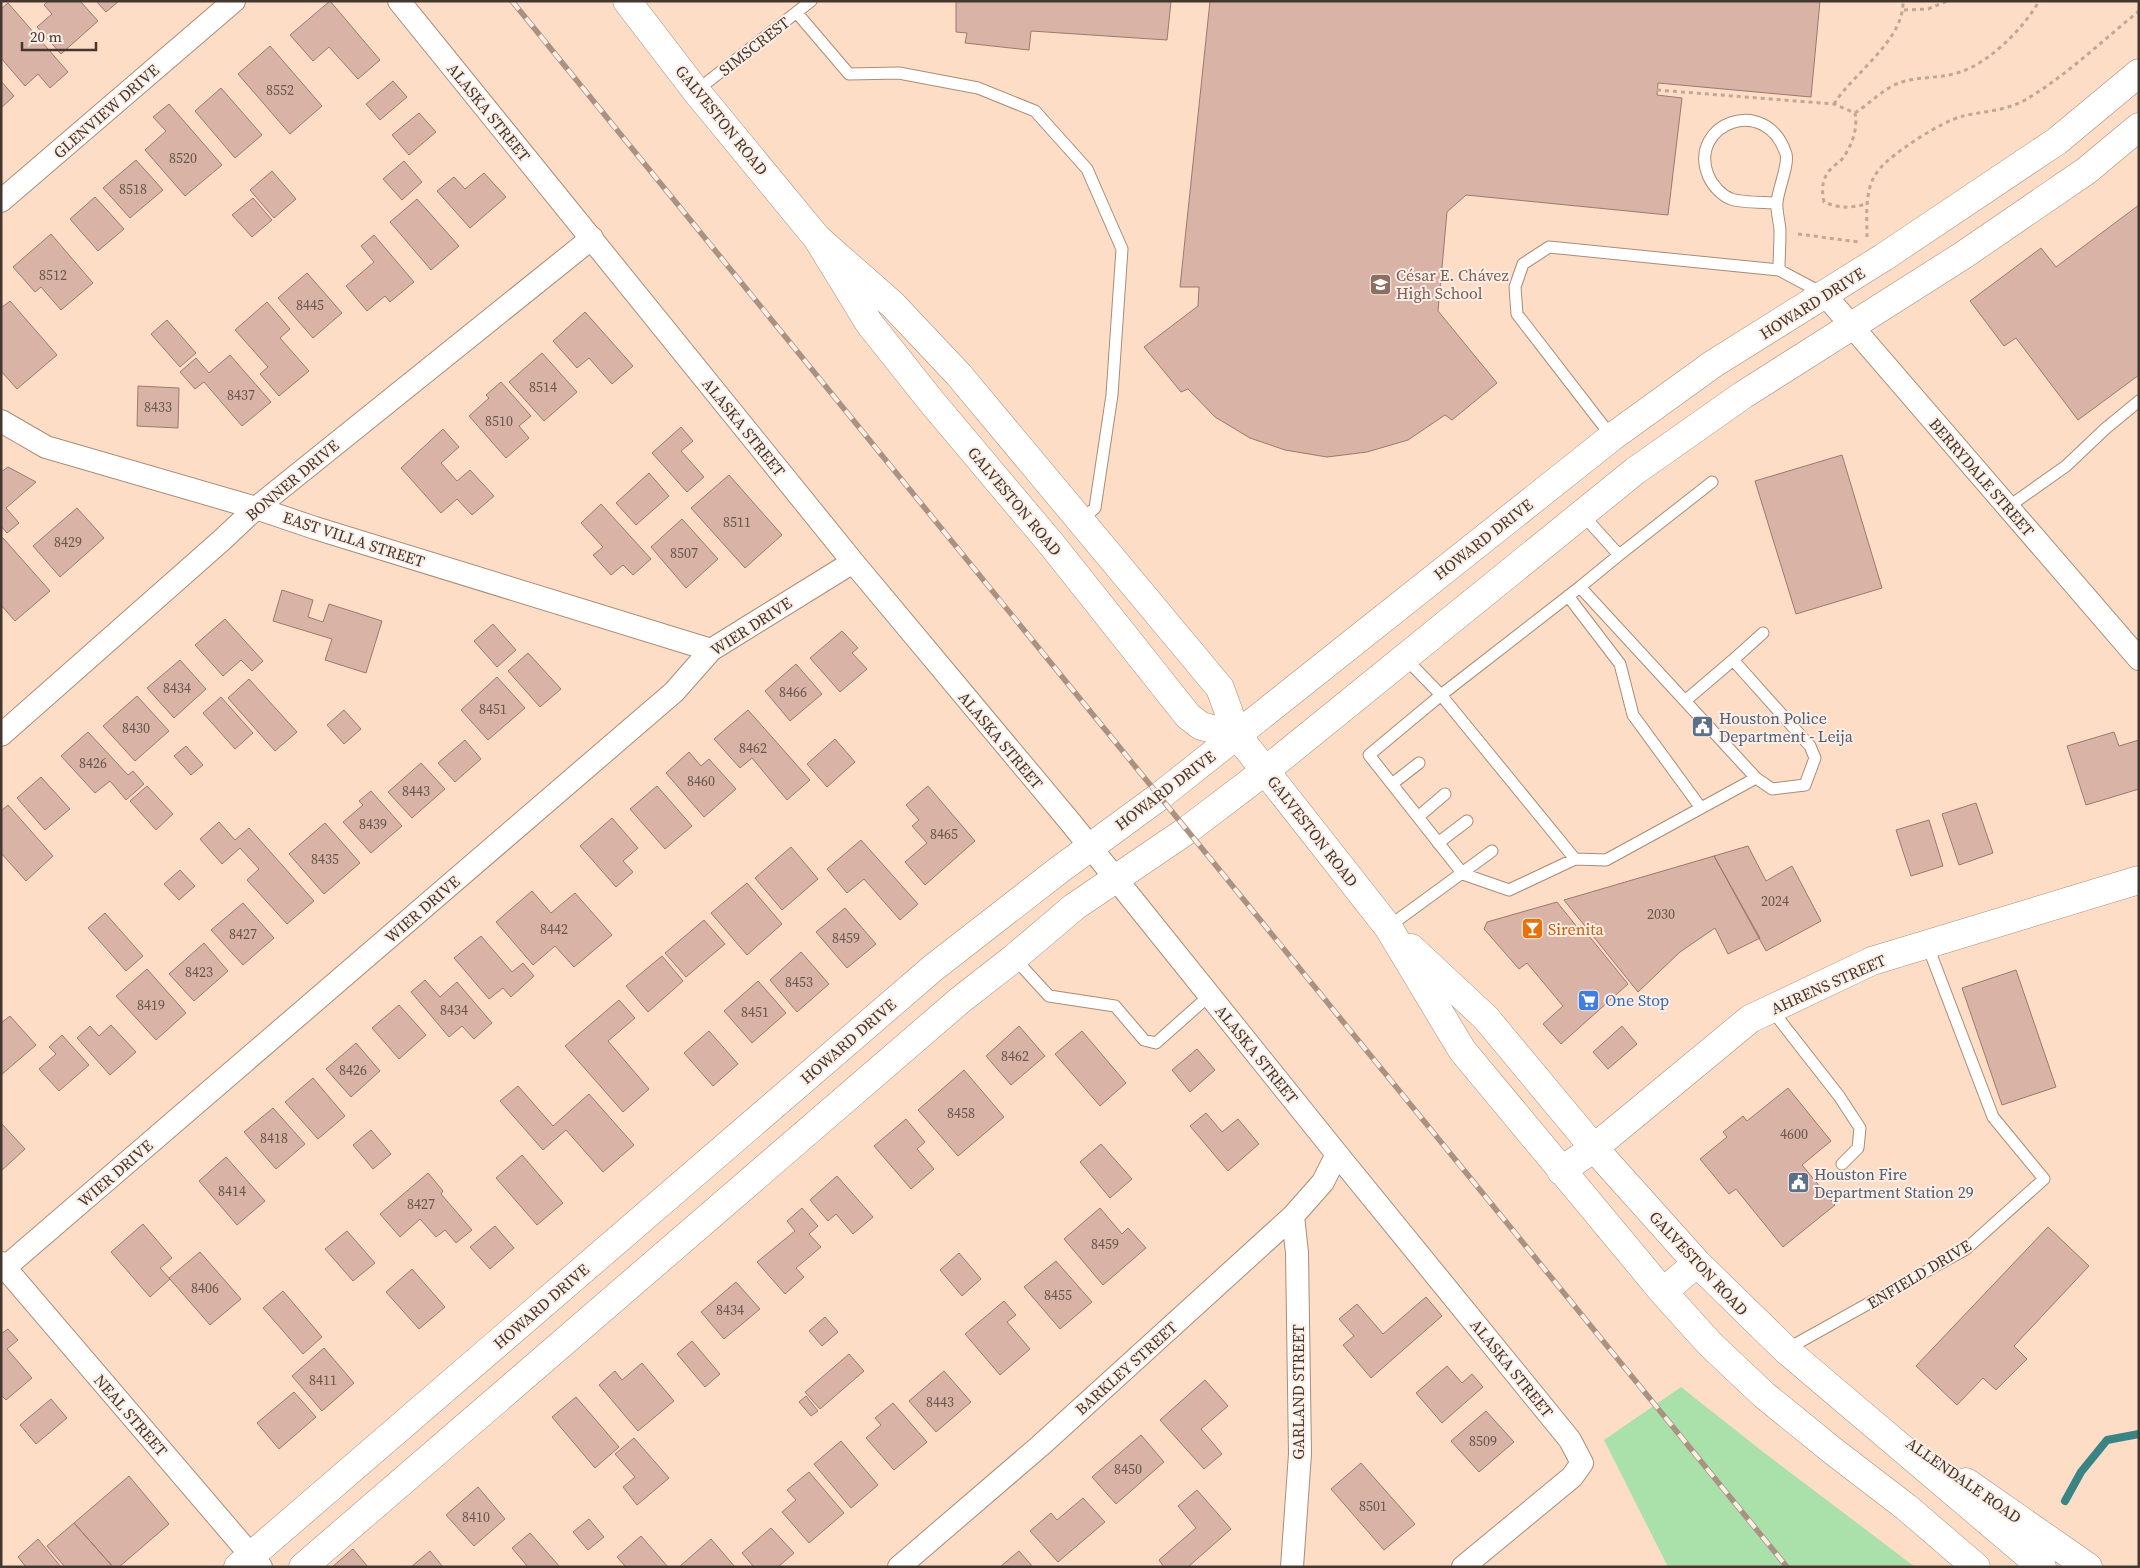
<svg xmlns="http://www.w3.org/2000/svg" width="2140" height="1568" font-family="'Source Serif 4',serif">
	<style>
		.green { fill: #aae1ab }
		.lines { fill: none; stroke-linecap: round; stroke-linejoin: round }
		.stream { stroke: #398585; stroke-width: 8 }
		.building { fill: #d9b3a6; stroke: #9c796d }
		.lane-casing { stroke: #aa8c77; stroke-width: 13 }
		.street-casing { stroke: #aa8c77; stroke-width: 24 }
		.secondary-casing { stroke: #aa8c77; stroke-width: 29 }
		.path { stroke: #c1a895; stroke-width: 3; stroke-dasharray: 4 4; stroke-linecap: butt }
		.lane { stroke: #fff; stroke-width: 11 }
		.street { stroke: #fff; stroke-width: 22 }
		.secondary { stroke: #fff; stroke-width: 28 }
		.rail-casing { stroke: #a99281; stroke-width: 5.5 }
		.rail { stroke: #fceee5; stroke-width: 4; stroke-dasharray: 11; stroke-linecap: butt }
		.labels { text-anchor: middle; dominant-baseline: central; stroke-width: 4; stroke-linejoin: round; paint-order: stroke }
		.number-label { font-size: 14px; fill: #68564c }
		.street-label { font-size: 16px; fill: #43372e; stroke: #fceee5 }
		.education-label { font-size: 16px; fill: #785e54; stroke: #fceee5; text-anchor: start }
		.service-label { font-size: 16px; fill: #4e5e75; stroke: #fceee5; text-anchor: start }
		.food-label { font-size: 16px; fill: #c56008; stroke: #fceee5; text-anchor: start }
		.shop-label { font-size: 16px; fill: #366cbe; stroke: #fceee5; text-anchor: start }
	</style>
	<rect width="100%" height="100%" fill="#fdddc6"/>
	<path class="green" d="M1681,1387L1762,1451L1915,1567H1668L1604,1440Z"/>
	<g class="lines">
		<path class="stream" d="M2065,1501L2081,1472L2107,1440L2139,1434"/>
	</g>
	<path class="building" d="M48,1H80L98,21L61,54L37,27L52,14L44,5Z
		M96,1H119L106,12Z
		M330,1L380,60L358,79L329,47L313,61L290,35Z
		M956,1H1171L1167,40L1031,31L1029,50L965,43L967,33L956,32Z
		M1210,1H1820L1811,97L1658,83L1657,95L1682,98L1668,215L1466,195L1447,212L1438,311L1497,383L1452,420L1445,415L1408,440L1367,452L1327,457L1285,450L1250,438L1215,417L1188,389L1181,392L1144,347L1198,306L1199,287H1180Z
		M8,3L68,72L50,88L38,74L25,86L1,58V9Z
		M270,46L322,106L290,134L238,74Z
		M1,81L14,96L1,108Z
		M393,81L407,97L380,120L366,104Z
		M221,88L262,135L235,158L195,111Z
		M169,104L222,165L185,196L145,150L166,131L153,117Z
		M419,113L436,132L409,155L392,135Z
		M136,160L163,190L130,218L103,188Z
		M404,161L422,182L402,200L383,179Z
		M272,171L296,199L274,218L250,190Z
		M484,173L506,197L470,228L437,191L454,177L465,189Z
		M95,197L124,229L98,251L70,219Z
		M253,198L272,220L252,237L232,215Z
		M417,199L459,246L431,270L390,222Z
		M2139,205V375L2078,420L2016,338L2004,346L1970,301L2041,248L2056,267Z
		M51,234L93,283L61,310L41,287L35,292L13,267Z
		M374,235L414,282L390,302L385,296L367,311L346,286L374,262L361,246Z
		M307,273L342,313L313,338L278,298Z
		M10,301L57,355L17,389L1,371V308Z
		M267,302L290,329L280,338L309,371L279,396L260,374L268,367L235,330Z
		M585,312L633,366L612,384L589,358L577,368L553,341Z
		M167,320L196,353L180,367L151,334Z
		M542,353L577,392L544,421L509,382Z
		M230,355L271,402L242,426L204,382L195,389L180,372L196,358L209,373Z
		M501,382L531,416L519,426L529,438L506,458L469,416L489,398L486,395Z
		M138,386L179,388L178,428L137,426Z
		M681,427L693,441L681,451L704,477L687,492L652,453Z
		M443,429L459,447L441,463L457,481L470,470L494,496L472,515L457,499L441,513L401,468Z
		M1842,455L1882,588L1796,614L1755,481Z
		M8,467L36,482L6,508L19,523L7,533L1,526V472Z
		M649,473L669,496L636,525L616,503Z
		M729,475L782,535L745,568L691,508Z
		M601,504L651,559L633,575L623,565L611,575L593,555L603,547L581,523Z
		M77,508L104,538L60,577L33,546Z
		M682,519L718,559L686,588L651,547Z
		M3,538L50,591L15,621L1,605V539Z
		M282,590L313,600L308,617L323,622L329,604L382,621L366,673L325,660L332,639L273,621Z
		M225,619L263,661L252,671L241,660L223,676L195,645Z
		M493,624L516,650L497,667L474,641Z
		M842,631L858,648L852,653L867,669L840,692L810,658Z
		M528,653L561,689L540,707L508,671Z
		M180,660L206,689L174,718L147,688Z
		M796,664L822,694L790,721L765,691Z
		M497,677L525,708L488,740L461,710Z
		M249,679L297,732L275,751L228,698Z
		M137,696L169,731L135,761L103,726Z
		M221,697L253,733L235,749L203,713Z
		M344,710L361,729L344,744L327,725Z
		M748,710L810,780L787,800L752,758L740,768L714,739Z
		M88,732L128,775L133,771L144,784L126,800L110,781L95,793L61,756Z
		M2114,732L2119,746L2139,740V789L2086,805L2067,746Z
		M835,739L855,762L827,787L807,764Z
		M465,740L481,759L455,782L438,763Z
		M186,746L203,765L191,775L174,756Z
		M689,752L701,766L709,759L736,789L704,817L666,773Z
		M421,763L445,789L412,818L388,792Z
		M41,777L70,809L45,830L17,798Z
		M147,786L173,814L156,830L130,801Z
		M657,786L692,826L665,849L630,809Z
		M928,786L975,841L925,885L905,862L927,843L912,826L919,820L906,805Z
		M371,791L402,826L371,853L343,822L363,805L359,801Z
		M1976,803L1993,853L1959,865L1942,814Z
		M8,805L53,856L26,881L1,853V811Z
		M612,818L638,848L623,861L633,872L616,887L580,846Z
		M1929,820L1943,866L1911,876L1896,830Z
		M219,822L235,840L249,828L314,901L287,924L247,880L259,869L240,848L222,864L200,839Z
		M325,823L360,863L324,894L289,854Z
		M861,840L918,904L900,920L864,879L847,893L827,869Z
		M1748,846L1766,881L1792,866L1821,921L1766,951L1714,856Z
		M791,847L818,879L782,910L755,878Z
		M1714,856L1760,938L1728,954L1715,928L1680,952L1638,992L1564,900Z
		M180,870L195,886L179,900L164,884Z
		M747,883L782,924L747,955L711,913Z
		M532,891L551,913L575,893L612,935L574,967L555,946L533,965L496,922Z
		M1557,902L1577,927L1580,925L1628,984L1561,1044L1543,1024L1563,1006L1527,963L1519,969L1484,929L1487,922Z
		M243,903L274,938L243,965L211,930Z
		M845,908L876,944L847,968L816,932Z
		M105,913L143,956L126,971L88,928Z
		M704,920L725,944L686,977L665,953Z
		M481,936L512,972L523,963L534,976L511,997L503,988L489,999L454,958Z
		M204,943L228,971L194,1001L169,974Z
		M801,952L829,984L797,1012L770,980Z
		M662,956L683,981L648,1012L626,986Z
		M147,969L186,1013L156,1040L116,996Z
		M2016,970L2056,1087L2002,1105L1962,988Z
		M425,980L440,997L457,982L492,1023L474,1039L462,1026L449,1037L411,992Z
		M758,981L786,1013L752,1043L724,1011Z
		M619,1000L635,1018L608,1041L649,1089L623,1112L565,1046Z
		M399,1005L426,1035L399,1059L372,1028Z
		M10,1016L36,1045L1,1075V1023Z
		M111,1025L136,1052L110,1075L77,1038L90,1026L99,1036Z
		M1019,1026L1045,1056L1011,1085L986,1056Z
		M1622,1026L1637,1044L1608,1069L1593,1052Z
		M709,1031L738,1064L713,1086L684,1053Z
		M1082,1031L1126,1083L1100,1106L1055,1054Z
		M62,1035L89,1065L59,1091L39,1069L56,1054L49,1047Z
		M356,1043L380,1071L351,1097L326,1069Z
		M1197,1049L1215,1070L1190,1092L1172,1070Z
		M964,1070L1004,1117L958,1156L918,1110Z
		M313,1078L345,1116L318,1139L285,1102Z
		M518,1086L553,1126L589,1094L634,1145L603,1172L566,1130L543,1150L500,1101Z
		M1788,1088L1831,1141L1802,1165L1835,1205L1783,1247L1736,1189L1729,1194L1700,1159L1727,1137L1723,1132L1743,1116L1747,1121Z
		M273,1108L305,1144L276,1169L244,1132Z
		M1206,1113L1222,1132L1238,1119L1259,1144L1228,1171L1190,1126Z
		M906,1119L925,1142L917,1149L934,1169L911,1189L874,1146Z
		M1,1123L25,1149L1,1171Z
		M371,1130L391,1154L373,1169L353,1145Z
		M1101,1144L1132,1179L1110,1198L1080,1162Z
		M522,1155L563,1203L537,1225L496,1178Z
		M226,1157L265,1201L237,1225L199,1181Z
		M428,1173L443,1191L441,1194L472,1230L456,1243L445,1230L436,1237L420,1219L400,1237L380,1214Z
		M837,1176L873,1217L853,1234L836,1214L828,1221L810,1200Z
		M802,1208L818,1226L809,1234L821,1247L796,1268L804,1277L785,1294L757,1262L795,1231L787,1221Z
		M1100,1208L1122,1234L1128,1228L1146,1248L1103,1285L1064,1239Z
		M143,1224L172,1258L160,1268L170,1279L150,1297L111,1252Z
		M495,1226L514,1248L490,1269L470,1247Z
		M2048,1227L2089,1266L2014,1346L2027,1359L1996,1390L1983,1378L1957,1405L1916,1366Z
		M347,1231L375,1263L353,1281L325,1249Z
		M200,1252L241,1299L210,1325L169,1278Z
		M959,1253L981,1279L962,1296L940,1270Z
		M1056,1261L1092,1302L1060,1329L1024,1287Z
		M412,1269L445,1307L419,1329L386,1292Z
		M736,1282L760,1309L724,1339L701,1312Z
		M283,1291L322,1337L303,1354L263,1308Z
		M1426,1297L1442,1316L1371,1378L1343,1345L1354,1336L1339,1319L1357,1304L1383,1334Z
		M1004,1301L1016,1315L1007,1322L1030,1349L1000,1375L965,1334Z
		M825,1317L838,1332L822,1346L809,1331Z
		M8,1329L18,1340L7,1349L32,1378L6,1400L1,1395V1334Z
		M692,1341L720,1374L705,1387L677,1354Z
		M324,1348L354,1383L322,1411L292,1376Z
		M849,1354L864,1371L820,1409L805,1392Z
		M642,1363L674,1401L638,1431L599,1385L615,1371L622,1380Z
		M1447,1366L1462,1383L1472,1374L1483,1387L1442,1423L1416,1393Z
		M944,1371L971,1402L936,1432L909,1401Z
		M1205,1380L1228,1406L1201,1429L1222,1454L1204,1469L1160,1420Z
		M294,1392L316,1417L279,1449L257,1423Z
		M806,1396L818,1411L811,1416L799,1402Z
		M576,1397L619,1447L595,1468L552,1417Z
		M51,1399L67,1418L36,1444L20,1425Z
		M893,1403L927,1442L894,1470L866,1438L881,1425L875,1418Z
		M1486,1411L1514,1442L1479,1472L1451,1441Z
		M1141,1435L1164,1462L1116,1504L1092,1477Z
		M634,1438L669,1478L637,1505L623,1487L635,1477L615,1454Z
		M841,1441L878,1485L851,1508L814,1464Z
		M1361,1463L1415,1524L1384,1550L1331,1489Z
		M809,1472L844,1513L809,1543L782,1512L796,1500L787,1490Z
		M129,1476L169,1524L119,1567H113L74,1523Z
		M478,1487L505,1519L474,1546L446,1515Z
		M1197,1490L1231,1529L1188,1567H1164L1159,1560L1196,1528L1178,1506Z
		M1083,1498L1105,1522L1058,1562L1030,1531L1051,1513L1057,1520Z
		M589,1519L604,1537L588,1550L573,1532Z
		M74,1523L113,1567H65L47,1546Z
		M771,1528L794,1553L778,1567H754L742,1553Z
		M530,1533L560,1567H528L512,1548Z
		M641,1536L668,1567H626L617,1557Z
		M38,1539L61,1567H26L18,1557Z
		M711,1539L735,1567H679Z
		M353,1549L368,1567H332Z
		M430,1551L443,1567H411Z
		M1019,1551L1033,1567H1000Z"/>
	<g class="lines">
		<defs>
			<path id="lane" d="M797,13L849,74L899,73L978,88L1035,111L1087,169L1122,249L1112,395L1095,508L1081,520
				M696,91L811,1
				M1777,203C1765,202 1742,203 1731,199C1721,195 1712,185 1708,175C1688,124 1766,93 1786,154C1789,164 1778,190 1777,202C1776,212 1780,222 1780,232C1780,245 1779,258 1779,270
				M1612,437L1517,314L1515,287L1523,264L1549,247L1779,270L1824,294
				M2008,507L2066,466L2105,429L2139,401
				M1582,514L1619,555L1712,482
				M1568,596L1620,664L1633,715L1701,808
				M1405,658L1441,695L1369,755L1463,874L1509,890L1575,859L1441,695L1580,587L1619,555
				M1733,660L1763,633
				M1685,701L1733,660L1810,746L1815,758L1805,785L1772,789L1756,778
				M1392,784L1419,763
				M1418,817L1445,794
				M1438,843L1467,821
				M1575,859L1606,860L1756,778L1580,587
				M1388,927L1492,851
				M1014,958L1049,996L1115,1006L1144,1040L1156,1043L1210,995
				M1771,1009L1839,1096L1860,1128L1858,1148L1842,1164
				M1787,1349L1966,1249L2044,1179L1993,1117L1927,944"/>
			<path id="street" d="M399,1L853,562L1071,823L1337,1154L1570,1440L1582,1463L1572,1477L1463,1567
				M1,201L234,1
				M1825,295L2139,659
				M1,421L46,447L256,508L315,528L711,650
				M1,735L222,540L256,508L592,238
				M1,1263L261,1567
				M1,1271L674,692L711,650L853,562
				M899,1567L1040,1446L1293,1216L1323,1182L1337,1154
				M1292,1567L1300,1454L1297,1253L1293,1216"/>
			<path id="secondary" d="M627,1L696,91L817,238L869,323L931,401L1053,546L1188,716L1201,726L1237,735
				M817,238L893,305L959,375L1220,688L1237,735L1388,927L1462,1050L1663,1292L1710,1344L1764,1395L1833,1451L1906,1507L1976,1567
				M1411,948L1486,1018L1594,1148L1697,1263L1786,1350L2042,1567
				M1561,1171L1594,1148L1750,1019L1872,961L2139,880
				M1663,1292L1697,1263
				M1966,1482L2088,1567
				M238,1567L933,968L1059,870L1160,796L1612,437L1713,364L1884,257L2057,141L2139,73
				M303,1567L959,1001L1014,958L1074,907L1186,831L1265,771L1635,471L1743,395L1962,256L2086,171L2139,127"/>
		</defs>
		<use href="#lane" class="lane-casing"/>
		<use href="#street" class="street-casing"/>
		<use href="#secondary" class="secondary-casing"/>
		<path class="path" d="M1904,10L1928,9L1947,1
			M1657,90L1834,104L1855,113C1858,129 1852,145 1843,158C1840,162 1837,163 1834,166C1822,176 1821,188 1824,202C1842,209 1849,208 1867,204
			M1834,104C1853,73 1904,41 1903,1
			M1855,113C1869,104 1883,89 1899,83C1918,76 1940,79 1960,72C1989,63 2024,28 2039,1
			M1798,234L1859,242
			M1867,237C1867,217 1864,188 1878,171C1890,154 1944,120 1963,116C1984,111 2006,111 2025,100C2066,76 2102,41 2139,11"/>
		<use href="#lane" class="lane"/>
		<use href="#street" class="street"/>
		<use href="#secondary" class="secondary"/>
		<defs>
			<path id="rail" d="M512,1L1787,1567"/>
		</defs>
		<use href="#rail" class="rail-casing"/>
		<use href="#rail" class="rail"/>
	</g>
	<defs>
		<symbol id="school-square" viewBox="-11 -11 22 22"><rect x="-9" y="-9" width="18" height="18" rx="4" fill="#8d6e63" stroke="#fceee5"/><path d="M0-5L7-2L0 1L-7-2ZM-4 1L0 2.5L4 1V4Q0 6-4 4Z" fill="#fff"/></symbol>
		<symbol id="civic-square" viewBox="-11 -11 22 22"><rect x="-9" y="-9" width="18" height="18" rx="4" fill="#5c6f8a" stroke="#fceee5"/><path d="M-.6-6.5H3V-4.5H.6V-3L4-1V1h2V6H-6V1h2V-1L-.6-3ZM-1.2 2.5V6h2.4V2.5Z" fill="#fff"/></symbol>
		<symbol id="bar-square" viewBox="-11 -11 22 22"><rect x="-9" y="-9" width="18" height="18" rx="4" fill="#e8710a" stroke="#fceee5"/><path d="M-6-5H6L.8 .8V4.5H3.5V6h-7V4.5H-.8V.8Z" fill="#fff"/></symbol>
		<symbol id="supermarket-square" viewBox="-11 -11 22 22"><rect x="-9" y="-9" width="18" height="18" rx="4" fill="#3f7fe0" stroke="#fceee5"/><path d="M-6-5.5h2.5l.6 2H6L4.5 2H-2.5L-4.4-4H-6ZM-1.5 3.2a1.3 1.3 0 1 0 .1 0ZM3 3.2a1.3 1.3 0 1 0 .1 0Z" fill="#fff"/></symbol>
	</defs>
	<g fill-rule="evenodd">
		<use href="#school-square" x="1368" y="272" width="25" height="25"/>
		<use href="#civic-square" x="1690" y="714" width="25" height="25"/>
		<use href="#bar-square" x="1520" y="916" width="25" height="25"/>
		<use href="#supermarket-square" x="1576" y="988" width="25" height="25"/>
		<use href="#civic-square" x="1786" y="1170" width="25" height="25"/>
	</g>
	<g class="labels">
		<g class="number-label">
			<text x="280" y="90">8552</text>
			<text x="183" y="158">8520</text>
			<text x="133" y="189">8518</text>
			<text x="53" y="275">8512</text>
			<text x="310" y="305">8445</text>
			<text x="543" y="387">8514</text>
			<text x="241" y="395">8437</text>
			<text x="158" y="407">8433</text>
			<text x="499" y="421">8510</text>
			<text x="737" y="522">8511</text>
			<text x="68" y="542">8429</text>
			<text x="684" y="553">8507</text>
			<text x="177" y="688">8434</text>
			<text x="793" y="692">8466</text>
			<text x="493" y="709">8451</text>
			<text x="136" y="728">8430</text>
			<text x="753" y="748">8462</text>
			<text x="93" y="763">8426</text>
			<text x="701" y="781">8460</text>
			<text x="416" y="791">8443</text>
			<text x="373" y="824">8439</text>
			<text x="944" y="834">8465</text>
			<text x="325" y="859">8435</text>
			<text x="1775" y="901">2024</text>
			<text x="1661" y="914">2030</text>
			<text x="554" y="929">8442</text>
			<text x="243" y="934">8427</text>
			<text x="846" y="938">8459</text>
			<text x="199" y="972">8423</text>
			<text x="799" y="982">8453</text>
			<text x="151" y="1005">8419</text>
			<text x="454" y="1010">8434</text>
			<text x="755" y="1012">8451</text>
			<text x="1015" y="1056">8462</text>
			<text x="353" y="1070">8426</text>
			<text x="961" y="1113">8458</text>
			<text x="1794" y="1134">4600</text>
			<text x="274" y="1138">8418</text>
			<text x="232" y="1191">8414</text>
			<text x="421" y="1204">8427</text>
			<text x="1105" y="1244">8459</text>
			<text x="205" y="1288">8406</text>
			<text x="1058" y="1295">8455</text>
			<text x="730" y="1310">8434</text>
			<text x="323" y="1380">8411</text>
			<text x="940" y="1402">8443</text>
			<text x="1483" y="1441">8509</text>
			<text x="1128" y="1469">8450</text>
			<text x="1373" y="1506">8501</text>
			<text x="476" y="1517">8410</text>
		</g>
		<g class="street-label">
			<text transform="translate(754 46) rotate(-38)">SIMSCREST</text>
			<text transform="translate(106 111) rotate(-41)">GLENVIEW DRIVE</text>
			<text transform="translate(489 112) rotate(51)">ALASKA STREET</text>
			<text transform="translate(722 120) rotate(51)">GALVESTON ROAD</text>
			<text transform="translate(1812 303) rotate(-32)">HOWARD DRIVE</text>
			<text transform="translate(744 427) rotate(51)">ALASKA STREET</text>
			<text transform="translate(1982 477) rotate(49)">BERRYDALE STREET</text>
			<text transform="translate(292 480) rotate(-40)">BONNER DRIVE</text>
			<text transform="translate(1015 501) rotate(50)">GALVESTON ROAD</text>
			<text transform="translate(354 539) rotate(18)">EAST VILLA STREET</text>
			<text transform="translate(1483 539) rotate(-38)">HOWARD DRIVE</text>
			<text transform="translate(751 626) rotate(-33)">WIER DRIVE</text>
			<text transform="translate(1001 740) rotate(50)">ALASKA STREET</text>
			<text transform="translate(1165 790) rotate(-37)">HOWARD DRIVE</text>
			<text transform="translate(1313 831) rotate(52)">GALVESTON ROAD</text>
			<text transform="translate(422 909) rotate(-41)">WIER DRIVE</text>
			<text transform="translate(1828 984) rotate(-24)">AHRENS STREET</text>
			<text transform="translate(848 1041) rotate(-41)">HOWARD DRIVE</text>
			<text transform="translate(1257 1054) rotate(51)">ALASKA STREET</text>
			<text transform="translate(115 1173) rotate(-41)">WIER DRIVE</text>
			<text transform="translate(1699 1263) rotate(47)">GALVESTON ROAD</text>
			<text transform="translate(1919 1274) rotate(-31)">ENFIELD DRIVE</text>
			<text transform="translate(541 1306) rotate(-41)">HOWARD DRIVE</text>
			<text transform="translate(1126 1368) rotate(-42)">BARKLEY STREET</text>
			<text transform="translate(1512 1368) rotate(51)">ALASKA STREET</text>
			<text transform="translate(1298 1392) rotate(-90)">GARLAND STREET</text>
			<text transform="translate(131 1415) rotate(49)">NEAL STREET</text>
			<text transform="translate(1964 1480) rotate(35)">ALLENDALE ROAD</text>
		</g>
		<g class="education-label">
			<text x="1396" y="275">César E. Chávez<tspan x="1396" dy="18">High School</tspan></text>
		</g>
		<g class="service-label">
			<text x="1719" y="718">Houston Police<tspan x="1719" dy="18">Department - Leija</tspan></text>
			<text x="1814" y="1174">Houston Fire<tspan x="1814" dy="18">Department Station 29</tspan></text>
		</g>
		<g class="food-label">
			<text x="1548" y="929">Sirenita</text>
		</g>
		<g class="shop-label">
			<text x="1605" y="1000">One Stop</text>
		</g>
	</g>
	<rect width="2140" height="1568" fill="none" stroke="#43372e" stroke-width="5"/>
	<path d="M22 42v8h74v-8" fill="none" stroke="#43372e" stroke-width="2.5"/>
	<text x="30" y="42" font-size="15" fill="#43372e" stroke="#fceee5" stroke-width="4" paint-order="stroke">20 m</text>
</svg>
